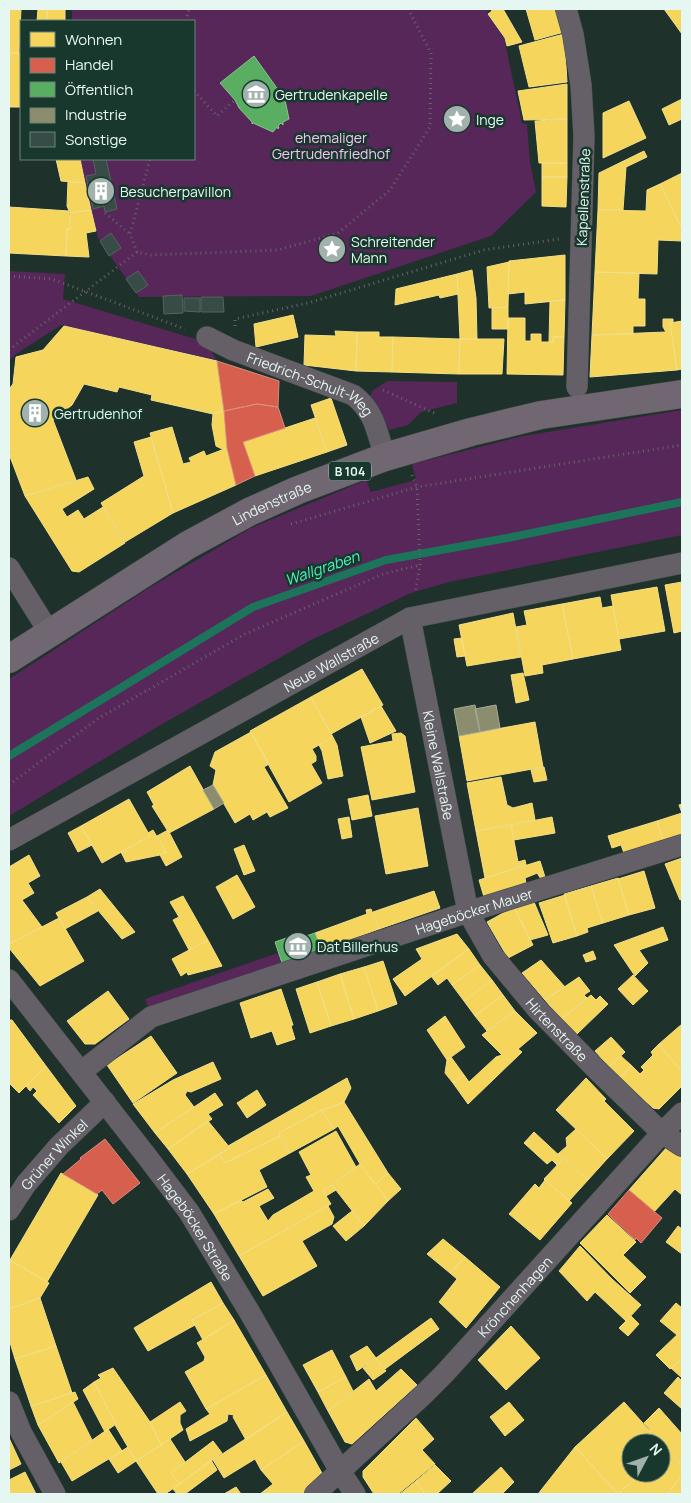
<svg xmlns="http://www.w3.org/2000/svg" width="691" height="1503" font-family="Manrope,sans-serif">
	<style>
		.green { fill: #572759 }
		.homes { fill: #f6d55c; stroke: #f1df88 }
		.shops { fill: #d6604d; stroke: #da8d7e }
		.public { fill: #5aae61; stroke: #84c48c }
		.industry { fill: #8c8c6e; stroke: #a7ac95 }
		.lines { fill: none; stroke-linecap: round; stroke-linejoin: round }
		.stream { stroke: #1c745b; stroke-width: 8 }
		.building { fill: #374c46; stroke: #55645f }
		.street-casing { stroke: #3c4b46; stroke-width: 22 }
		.primary-casing { stroke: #3c4b46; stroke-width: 29 }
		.path { stroke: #646467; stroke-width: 3; stroke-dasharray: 1 4; stroke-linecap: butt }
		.street { stroke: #656067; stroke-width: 21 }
		.primary { stroke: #706772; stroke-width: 28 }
		.labels { text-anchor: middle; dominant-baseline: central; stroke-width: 5; stroke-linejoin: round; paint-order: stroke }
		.shield { fill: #18382d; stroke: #a8beb6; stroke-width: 1 }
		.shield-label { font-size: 12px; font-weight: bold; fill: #e5f7f0 }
		.poi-label { font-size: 14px; fill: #e5f7f0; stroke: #18382d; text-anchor: start }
		.park-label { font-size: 14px; fill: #f7c2f4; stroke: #18382d }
		.street-label { font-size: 14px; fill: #e5f7f0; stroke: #18382d }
		.water-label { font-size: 15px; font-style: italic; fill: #50f1c2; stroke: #18382d }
	</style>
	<rect width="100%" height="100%" fill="#1f312b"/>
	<path class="green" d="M72,9H489L490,10L487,13L504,38L522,123L527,124L530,162L536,192L491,236L311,296L139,297L98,238L80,159H194V21H72Z
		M9,271L65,274L63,299L205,342L217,360L61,325L16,354L9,361Z
		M387,381L457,382V403L421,412L408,425L389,430L380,410L370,397L372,391Z
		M682,410V535L449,582L411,593L311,640L162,724L9,816V679L149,588L251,528L366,480L371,492L416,480L412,464L523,436Z
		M278,953L281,963L149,1009L145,999Z"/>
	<path class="homes" d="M9,9H21L19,53H9Z
		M38,9H47V21H37Z
		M47,9H65V21H47Z
		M491,9H503L522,42L507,46L505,38L488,14L492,11Z
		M526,9H558L564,32L535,40Z
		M664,9H682V34Z
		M564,34L567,82L529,87L519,46Z
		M9,53H21L20,107H9Z
		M567,84V119L524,120L518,91Z
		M682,99V119L669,125L662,109Z
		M629,101L646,138L603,158V113Z
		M567,119V163H539L535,121Z
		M644,151L647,157L626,167L623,210H598L599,173Z
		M56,159H80L85,183L61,181Z
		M542,163H567V177H542Z
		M682,173V229L660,184Z
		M542,177H567L566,207L542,206Z
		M68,181L85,183L91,210L70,213L67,206Z
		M660,184L682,229V241L658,240L657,274L595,272L598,210L646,211L647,190Z
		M9,207L69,211L70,229H67L66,256L9,253Z
		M91,210L96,231L86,233L89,257L66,256L67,229H70V213Z
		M565,255V300L525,304V292L508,294L509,261Z
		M509,262L508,307L489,308L487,267Z
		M472,270L476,298L477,339H460L457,274Z
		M595,272L639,273L638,299H645V326H633V334L592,335Z
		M457,274L458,294L440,298L439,295L395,305L396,289Z
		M565,300L564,337H553V342H549L550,301Z
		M508,307V329H492V308Z
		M293,315L298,337L256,347L254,324Z
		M508,318H525V341H531V334H541V342H553V337H564L563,375L507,374Z
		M663,319H673V323H670L677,370L590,377L592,335L666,332L663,327Z
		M682,321V369L677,370L670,323Z
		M64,326L217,361L224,411L213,414L151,400L152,395L119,387L117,392L84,384L72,405L53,420L76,480L25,496L9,454L11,453L9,448V389L13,384L16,357L43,350Z
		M335,331L357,332L356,371L304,365L305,335L336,336Z
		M357,332H379V337H393L392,372L356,371Z
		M393,337L460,339L459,374L392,372Z
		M460,339H504L502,374H459Z
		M331,398L347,445L327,452L311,405Z
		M224,411L227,448L222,449L216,446L212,425L213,414Z
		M315,418L327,452L255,476L243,442Z
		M172,427L183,464L191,462L189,458L204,451L206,456L227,448L236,485L173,513L150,433Z
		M151,437L173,513L125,542L101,503L144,476L134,442Z
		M88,477L94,489L62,509L67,517L78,510L84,519L103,507L125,543L79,572L72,571L25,496Z
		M682,582V631L674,633L665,585Z
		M657,587L665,631L619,639L611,595Z
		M600,597L602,608L613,606L621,650L573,659L562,604Z
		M562,604L573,659L542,665L543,673L525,676L516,627L527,625L524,611Z
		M513,613L521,657L467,666L459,625Z
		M462,638L465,656L457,657L454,639Z
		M362,669L383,705L331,734L311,697Z
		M523,673L529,700L516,703L511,675Z
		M311,697L333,737L312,749L316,756V761L311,764L322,783L289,802L250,731Z
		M381,706L396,731L370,743L361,717Z
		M535,722L543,767L467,781L459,736Z
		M251,732L269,764L264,767L288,808L270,817L267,812L253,820L250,814L235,823L213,785L216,770L210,766L215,752Z
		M401,733L405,736L415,792L372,800L361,747L393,741L392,734Z
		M333,737L337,745L343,776L328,779L322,751L319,745Z
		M190,766L214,809L169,833L152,806L154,805L147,792Z
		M544,767L547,780L534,782L531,770Z
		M501,777L507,805L513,808L532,803L535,820L476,831L467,783Z
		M368,795L372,816L352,820L348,799Z
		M129,799L150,836L102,863L81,826Z
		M682,804V834L663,840L657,821L682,813L679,805Z
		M418,808L428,866L386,874L375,816Z
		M349,817L352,837L342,839L338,819Z
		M552,817L555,833L514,840L511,825Z
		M657,821L663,840L624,853L621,845L612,848L608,836Z
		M511,825L518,862L525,860L526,865L485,878L476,831Z
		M81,826L92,845L78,852L68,833Z
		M153,830L166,852L160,855L126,862L121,852L150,836L148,833Z
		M168,830L182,857L166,866L160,855L166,852L157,836Z
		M244,845L255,871L244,875L234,849Z
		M29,855L40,876L28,883L34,893L22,900L42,927L9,944V867Z
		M682,858V899L680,900L665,864Z
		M540,861L545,877L541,879L537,873L535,874L525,878L526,883L484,897L479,880Z
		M644,871L655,908L629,915L618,879Z
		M237,875L255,907L233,919L216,887Z
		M618,878L629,915L603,923L591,886Z
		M591,886L603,923L587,928L588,932L577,936L564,894Z
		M100,889L135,932L122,939L87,897Z
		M434,891L440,908L379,929L373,912Z
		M565,895L577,936L553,943L539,903Z
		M183,896L208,940L189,950L173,920L179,917L170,902Z
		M87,897L98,911L65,929L56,913Z
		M534,902L548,935L530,940L514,907Z
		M514,907L533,945L508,958L487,922Z
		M371,909L379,929L321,950L315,933L367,914L366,910Z
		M59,918L84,961L40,986L9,948V944Z
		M663,927L668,940L639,950L648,963L635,976L614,945Z
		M457,934L469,949L405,996L393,979L422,959L416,949Z
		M208,940L222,966L188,975L187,972L181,976L172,959Z
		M469,949L480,965L452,985L447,978L438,985L431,976Z
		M593,951L596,959L586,962L583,955Z
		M541,960L565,987L545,1000L522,973Z
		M383,961L397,1004L378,1011L364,967Z
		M480,965L492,980L464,1001L452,985Z
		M364,967L378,1011L354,1019L340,974Z
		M340,974L354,1019L331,1026L317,982Z
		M633,975L648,991L633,1005L618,989Z
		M579,977L590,991L584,995L587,998L561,1019L545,1000Z
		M492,980L503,995L475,1016L464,1001Z
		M317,982L331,1026L310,1033L296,989Z
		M281,989L293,1025L291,1026L295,1039L277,1045L272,1031L251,1038L240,1003Z
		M108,991L129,1019L95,1044H85L67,1021Z
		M503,995L515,1011L487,1031L475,1016Z
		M591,995L596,1000L600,996L608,1004L577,1034L561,1019Z
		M515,1011L537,1033L518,1049L522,1052L468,1104L453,1083L464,1075L469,1082L496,1057L502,1055L482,1035Z
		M445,1016L465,1047L447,1060L427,1030Z
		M9,1020H12L46,1066L19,1093L9,1083Z
		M682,1024V1072L659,1044Z
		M151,1036L177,1073L133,1103L107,1065Z
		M611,1037L625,1052L609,1067L595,1051Z
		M659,1044L682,1072V1086L659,1109L653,1108L619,1078L632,1066L640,1074L644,1070L641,1067L653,1055L651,1052Z
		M621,1056L632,1066L619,1078L609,1067Z
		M451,1057L464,1075L453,1083L445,1073L447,1060Z
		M213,1062L221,1079L191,1092L187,1091L185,1095L194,1107L155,1133L133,1104L173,1080Z
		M46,1066L76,1106L59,1123L33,1095L37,1091L33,1087L30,1091L26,1086Z
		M347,1078L351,1088L344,1102L322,1110L279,1133L280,1136L225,1163L219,1154L230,1148L228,1146Z
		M586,1078L606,1099L604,1101L634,1131L607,1159L556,1110Z
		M257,1090L266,1105L247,1118L237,1103Z
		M215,1093L223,1105L208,1114L212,1119L168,1149L155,1133Z
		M344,1102L388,1173L375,1184L360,1164L338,1126L334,1129L322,1110Z
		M322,1110L334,1129L290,1153L279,1133Z
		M208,1121L230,1148L187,1174L168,1149Z
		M576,1129L607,1159L588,1180L558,1154L567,1146L566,1138Z
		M336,1131L356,1167L323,1191L331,1204L239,1256L214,1214L241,1200L243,1202L268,1189L274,1198L259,1206L268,1221L273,1215L314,1191L306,1177L311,1175L299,1152Z
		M534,1132L563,1159L557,1165L552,1160L547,1164L524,1143Z
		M280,1136L290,1153L259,1170L267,1187L214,1214L187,1174L219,1154L225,1163Z
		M667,1147L682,1158V1195L675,1189L654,1212L629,1190Z
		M563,1159L588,1180L569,1201L544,1179Z
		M360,1164L388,1201L364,1226L332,1185Z
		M61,1173L98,1195L47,1282L10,1260Z
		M388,1173L401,1189L388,1201L375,1184Z
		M545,1180L572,1203L540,1240L509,1214L535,1184L539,1188Z
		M332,1185L336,1190L326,1196L323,1191Z
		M328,1206L334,1217L332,1224L302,1241L317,1266L263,1296L239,1256Z
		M352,1211L364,1226L346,1241L333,1226Z
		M607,1215L636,1242L623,1255L646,1277L630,1293L580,1243Z
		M678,1226L682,1229V1254L666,1242Z
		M443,1239L465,1257L450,1273L427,1254Z
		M580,1246L612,1279L641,1305L626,1321L595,1292L587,1301L559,1271Z
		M465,1257L500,1287L466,1328L439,1302L457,1279L450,1273Z
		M10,1260L49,1283L40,1298L9,1309Z
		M211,1282L223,1303L192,1320L195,1325L148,1351L134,1328Z
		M40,1298L56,1346L15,1359L9,1339V1309Z
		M223,1303L234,1320L203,1340L192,1320Z
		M676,1303L682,1308V1330L677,1335L660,1321Z
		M631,1316L639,1324L628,1336L619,1328Z
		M431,1318L439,1329L385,1369L376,1358Z
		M234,1320L266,1375L206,1409L185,1372L204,1361L205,1357L197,1343Z
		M511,1326L540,1358L506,1390L478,1360Z
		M682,1330V1359L670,1369L656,1355Z
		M56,1346L72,1393L31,1406L15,1359Z
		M367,1346L376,1358L357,1371L350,1356Z
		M332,1350L346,1377L318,1392L303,1365Z
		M376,1358L386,1371L373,1380L363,1368Z
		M682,1359V1378L671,1368Z
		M113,1368L150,1422L161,1445L136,1461L115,1425L116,1424L94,1382L101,1378L98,1375Z
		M401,1369L417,1385L352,1444L345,1442L328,1411L369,1379L376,1391Z
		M266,1375L287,1412L246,1440L233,1417L234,1415L228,1414L227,1421L190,1441L186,1429L210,1414L206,1409Z
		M346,1377L353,1391L328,1411L318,1392Z
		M678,1377L682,1381V1409L664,1393Z
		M94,1382L116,1424L105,1432L83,1390Z
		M75,1392L78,1399L38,1425L31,1406Z
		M73,1402L92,1440L59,1463L38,1425Z
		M180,1402L186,1411L180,1415V1423L183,1430L161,1445L150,1422Z
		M509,1402L524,1420L505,1436L490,1417Z
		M624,1402L667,1450L661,1455V1443H631V1473H641L618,1494L575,1447Z
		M659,1408L682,1434V1466L644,1423Z
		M287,1412L304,1441L261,1470L255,1459L224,1478L213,1460Z
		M416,1418L434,1439L422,1450L435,1464L398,1494H374L363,1477V1471Z
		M108,1429L122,1451L72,1481L61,1462Z
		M9,1438L21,1464L9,1470Z
		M170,1439L185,1462L171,1473L180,1484L165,1494H158L136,1461Z
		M213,1441L222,1453L180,1484L171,1473Z
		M304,1441L323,1475L302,1494H260L273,1484L261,1470Z
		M128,1447L136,1461L118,1473L109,1459Z
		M575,1447L618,1494H619H538Z
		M667,1450L682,1466V1476L667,1494H618L641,1473H661V1455Z
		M211,1460L217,1470L185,1494H177L173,1489Z
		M435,1465L451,1481L437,1494H425L416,1481Z
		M501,1467L514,1482L502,1494H472Z
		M25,1472L36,1494H9V1480Z
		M682,1476V1494H667Z
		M416,1481L425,1494H400Z
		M236,1487L241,1494H224Z"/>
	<path class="shops" d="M217,361L279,381L278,407L257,404L224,411Z
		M257,404L278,407L285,428L243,442L255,476L236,485L227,448L224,411Z
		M105,1139L140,1183L113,1204L102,1190L97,1194L63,1174L81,1159L80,1158Z
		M629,1190L662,1218L641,1243L636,1238L635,1240L608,1214Z"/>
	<path class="public" d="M254,56L284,98L286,97L285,100L289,119L283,122V125L281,123L278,126L279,127L278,129L277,127L273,132L253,123L252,124V122L239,108L235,100L220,83Z
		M315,933L321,950L282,963L275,942L292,936L294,940Z"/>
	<path class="industry" d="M475,705L480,732L459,736L454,709Z
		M496,705L500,728L480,732L475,709Z
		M213,785L224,803L214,809L203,790Z"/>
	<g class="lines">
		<path class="stream" d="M9,756L253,607L386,560L507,538L682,502"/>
	</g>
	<path class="building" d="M93,159H106L117,209L105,212L104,206L93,209L86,176L96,174Z
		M111,233L121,248L109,256L100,241Z
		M138,271L148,285L136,293L126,279Z
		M182,295L183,313L164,314L163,296Z
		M201,297H223L224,312H201Z
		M184,298H200V312L184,311Z"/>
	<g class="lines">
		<defs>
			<g id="street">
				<path d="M566,9L573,34L581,85L584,136L577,387"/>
				<path id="s1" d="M207,337L233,350L353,395C375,411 377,433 385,457"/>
				<path d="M9,568L49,632"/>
				<path id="s2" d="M410,618L468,912L493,956L538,1010L598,1071L662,1133L682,1146"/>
				<path id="s3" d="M9,840L410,618L682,563"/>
				<path id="s4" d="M9,980L145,1154L189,1212L250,1313L340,1471L355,1494"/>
				<path id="s5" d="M81,1072L151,1017L468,912L682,845"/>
				<path id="s6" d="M9,1210L26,1184L59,1146L105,1102"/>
				<path d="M9,1402L21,1432L55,1494"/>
				<path id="s7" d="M315,1494L421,1397L445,1373L662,1133L682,1113"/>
			</g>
			<g id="primary">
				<path id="s8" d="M9,659L188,545L249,512L298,490L385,457L471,432L541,415L682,394"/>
			</g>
		</defs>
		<use href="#street" class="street-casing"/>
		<use href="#primary" class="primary-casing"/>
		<path class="path" d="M186,21L189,9
			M194,91L217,116L235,100
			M105,213L130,234
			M137,252L130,234L150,159
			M9,276L52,279L185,329
			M235,326V319L308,303L484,250L559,239
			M9,350L137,252L151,255L278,250L338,233L390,190L430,127L431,53L408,9
			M383,390L436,414
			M412,475L417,487L420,565L415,593
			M291,524L417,487L682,445
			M9,785L99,718L245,634L383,574L420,565"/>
		<use href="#street" class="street"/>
		<use href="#primary" class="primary"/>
	</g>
	<defs>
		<symbol id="museum-disc" viewBox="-11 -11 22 22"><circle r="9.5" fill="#a0b2ab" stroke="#18382d"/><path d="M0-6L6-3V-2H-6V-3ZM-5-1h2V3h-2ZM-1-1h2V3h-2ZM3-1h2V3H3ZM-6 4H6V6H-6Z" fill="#fff"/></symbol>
		<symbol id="sight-disc" viewBox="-11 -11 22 22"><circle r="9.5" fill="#a0b2ab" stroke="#18382d"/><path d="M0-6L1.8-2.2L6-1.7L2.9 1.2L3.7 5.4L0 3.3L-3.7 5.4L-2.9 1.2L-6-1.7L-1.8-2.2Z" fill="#fff"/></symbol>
		<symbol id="building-disc" viewBox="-11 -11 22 22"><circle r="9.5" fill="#a0b2ab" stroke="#18382d"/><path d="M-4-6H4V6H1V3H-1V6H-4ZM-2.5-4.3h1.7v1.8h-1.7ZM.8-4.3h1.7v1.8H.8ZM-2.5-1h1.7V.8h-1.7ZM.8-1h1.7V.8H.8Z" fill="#fff"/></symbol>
	</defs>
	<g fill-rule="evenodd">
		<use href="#museum-disc" x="240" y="78" width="32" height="32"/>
		<use href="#sight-disc" x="441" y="103" width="32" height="32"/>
		<use href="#building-disc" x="85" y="175" width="32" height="32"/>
		<use href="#sight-disc" x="316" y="233" width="32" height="32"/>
		<use href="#building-disc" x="19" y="397" width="32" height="32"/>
		<use href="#museum-disc" x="282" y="930" width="32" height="32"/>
	</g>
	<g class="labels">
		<rect class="shield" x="329" y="461.5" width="42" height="19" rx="4"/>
		<g class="shield-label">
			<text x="350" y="471">B 104</text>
		</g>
		<g class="poi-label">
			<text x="275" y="94">Gertrudenkapelle</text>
			<text x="476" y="119">Inge</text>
			<text x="120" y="191">Besucherpavillon</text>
			<text x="351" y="241">Schreitender<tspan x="351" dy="16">Mann</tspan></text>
			<text x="54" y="413">Gertrudenhof</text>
			<text x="317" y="946">Dat Billerhus</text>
		</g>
		<g class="park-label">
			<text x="331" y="137">ehemaliger<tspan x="331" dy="16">Gertrudenfriedhof</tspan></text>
		</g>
		<g class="street-label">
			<text transform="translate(583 197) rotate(-88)">Kapellenstraße</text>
			<text stroke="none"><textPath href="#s1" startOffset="114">Friedrich-Schult-Weg</textPath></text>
			<text stroke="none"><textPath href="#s8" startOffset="306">Lindenstraße</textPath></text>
			<text stroke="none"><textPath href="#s3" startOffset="368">Neue Wallstraße</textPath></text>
			<text stroke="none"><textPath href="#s2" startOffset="150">Kleine Wallstraße</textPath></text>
			<text stroke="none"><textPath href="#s5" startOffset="429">Hageböcker Mauer</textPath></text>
			<text stroke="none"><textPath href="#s2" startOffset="448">Hirtenstraße</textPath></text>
			<text stroke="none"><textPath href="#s6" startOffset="72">Grüner Winkel</textPath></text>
			<text stroke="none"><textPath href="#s4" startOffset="310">Hageböcker Straße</textPath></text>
			<text stroke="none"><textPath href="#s7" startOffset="281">Krönchenhagen</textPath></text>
		</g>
		<g class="water-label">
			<text transform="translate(322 568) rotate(-19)">Wallgraben</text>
		</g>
	</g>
	<rect width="691" height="1503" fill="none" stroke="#e5f7f0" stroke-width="20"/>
	<rect x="20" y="20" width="175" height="140" fill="#18382d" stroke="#6a847b"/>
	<rect x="30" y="32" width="25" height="15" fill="#f6d55c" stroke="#6a847b"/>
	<text x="65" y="45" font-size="15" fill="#e5f7f0">Wohnen</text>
	<rect x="30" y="58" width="25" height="15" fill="#d6604d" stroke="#6a847b"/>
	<text x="65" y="70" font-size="15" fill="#e5f7f0">Handel</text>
	<rect x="30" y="82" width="25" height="15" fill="#5aae61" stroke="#6a847b"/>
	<text x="65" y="95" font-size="15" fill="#e5f7f0">Öffentlich</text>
	<rect x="30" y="108" width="25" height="15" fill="#8c8c6e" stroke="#6a847b"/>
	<text x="65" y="120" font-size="15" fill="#e5f7f0">Industrie</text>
	<rect x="30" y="132" width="25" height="15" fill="#374c46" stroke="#6a847b"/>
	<text x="65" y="145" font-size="15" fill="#e5f7f0">Sonstige</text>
	<g transform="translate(646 1458) rotate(49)"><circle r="24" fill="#18382d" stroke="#6a847b"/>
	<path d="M0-4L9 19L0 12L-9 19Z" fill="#a0b2ab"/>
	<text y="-8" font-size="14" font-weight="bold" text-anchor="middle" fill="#e5f7f0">N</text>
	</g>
</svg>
